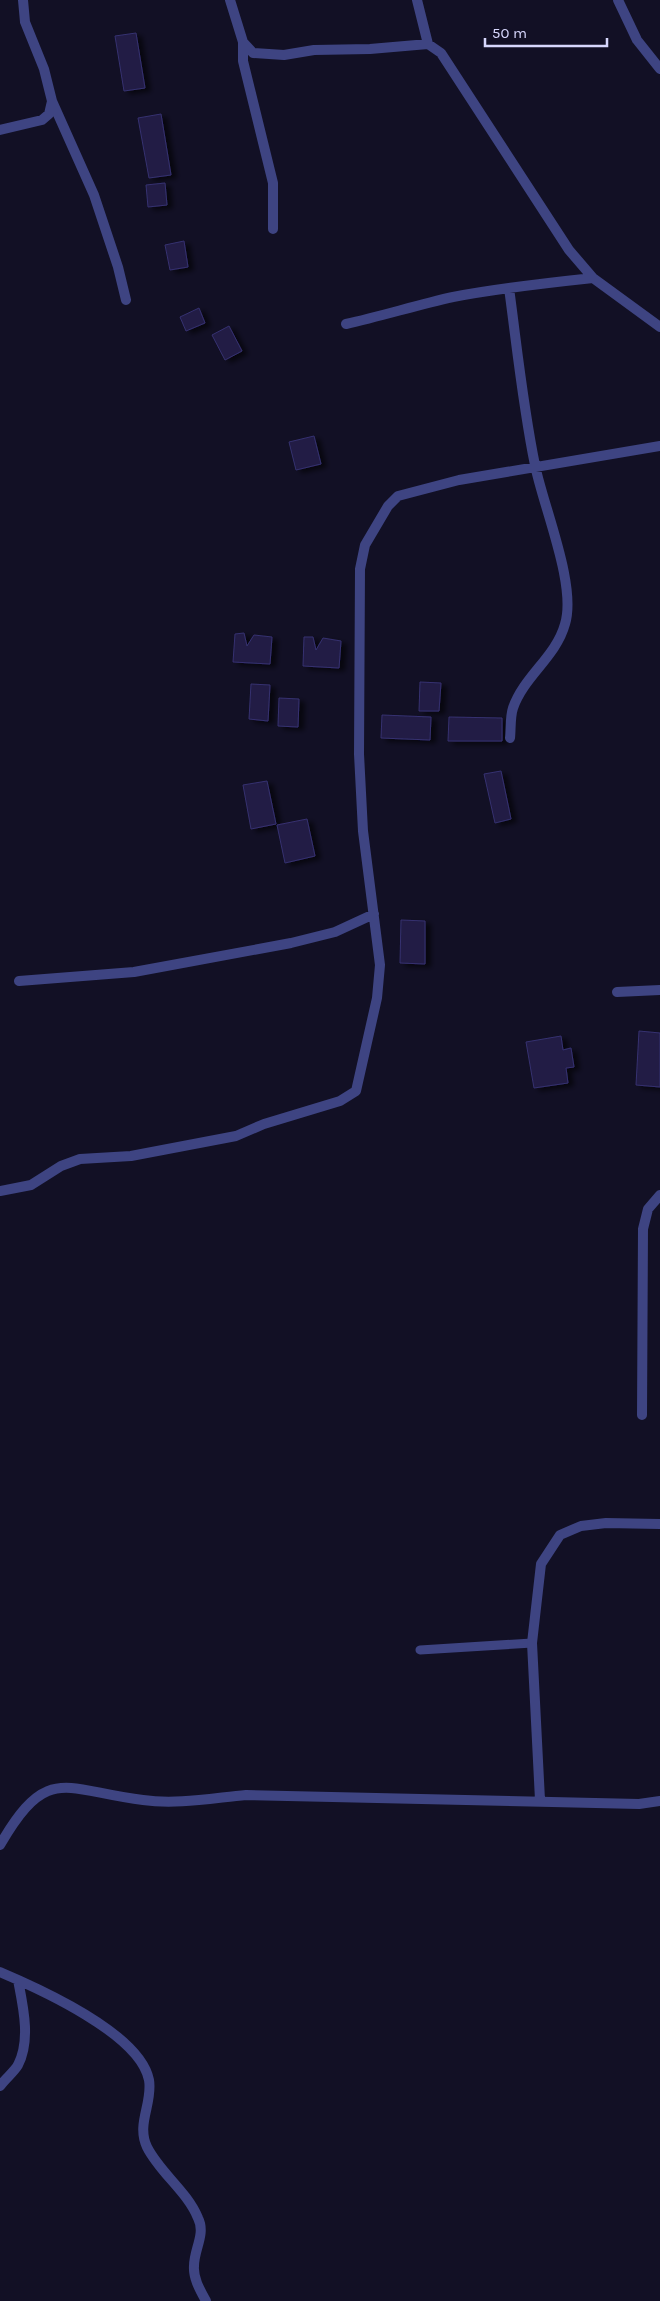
<svg xmlns="http://www.w3.org/2000/svg" width="660" height="2301" font-family="Karla,sans-serif">
	<style>
		.building { fill: #211d45; stroke: #363170; filter: url(#shadow) }
		.lines { fill: none; stroke-linecap: round; stroke-linejoin: round }
		.lane { stroke: #3e4482; stroke-width: 9 }
		.street { stroke: #3e4482; stroke-width: 10 }
	</style>
	<defs>
		<filter id="shadow"><feDropShadow dx="5.5" dy="3" stdDeviation="2.5" flood-color="#0009"/></filter>
	</defs>
	<rect width="100%" height="100%" fill="#121025"/>
	<path class="building" d="M136,33L145,88L124,91L115,36Z
		M161,114L171,175L149,178L138,118Z
		M165,183L167,205L148,207L146,185Z
		M184,241L188,267L170,270L165,245Z
		M199,308L205,323L186,331L180,317Z
		M229,326L242,351L225,360L212,335Z
		M314,436L321,464L296,470L289,442Z
		M244,633L247,646L254,635L272,637L270,664L233,662L235,634Z
		M304,637H313L316,650L323,638L341,641L339,668L303,666Z
		M420,682L441,683L439,711H419Z
		M251,684L270,685L268,721L249,719Z
		M279,698L299,699L298,727L278,726Z
		M382,715L431,717L430,740L381,738Z
		M449,717L502,718V741H448Z
		M501,771L511,819L495,823L484,774Z
		M267,781L276,824L251,829L243,785Z
		M307,819L315,856L285,863L277,825Z
		M401,920L425,921V964L400,963Z
		M639,1031L660,1033V1087L636,1085Z
		M561,1036L563,1050L571,1048L574,1067L566,1068L568,1083L534,1088L526,1042Z"/>
	<g class="lines">
		<path class="lane" d="M420,1650L532,1643"/>
		<path class="street" d="M23,0L25,22L44,69L52,101L94,195L118,267L126,300
			M230,0L243,42L253,53L284,55L314,50L370,49L428,44L441,53L569,250L593,278L660,327
			M417,0L428,44
			M618,0L637,40L660,69
			M243,42V61L273,183V229
			M0,130L42,120L49,114L52,101
			M509,288C517,347 523,407 535,465C543,506 577,585 565,624C556,657 524,676 513,708C510,717 511,729 510,738
			M346,324C382,316 417,305 453,297C499,288 546,283 593,278
			M19,981L134,972L291,943L335,932L374,914
			M617,992L660,990
			M0,1191L31,1185L61,1166L80,1159L131,1156L236,1136L264,1124L340,1101L356,1091L377,998L380,965L363,831L359,754L360,569L365,545L388,506L398,496L459,480L660,446
			M642,1415L643,1229L648,1209L660,1195
			M540,1800L532,1643L541,1564L560,1535L581,1526L606,1523L660,1524
			M0,1845C48,1762 65,1791 143,1800C176,1805 213,1798 246,1795L639,1804L660,1801
			M0,1972C40,1989 140,2034 149,2080C153,2103 136,2124 147,2147C160,2173 187,2191 198,2218C206,2234 194,2249 194,2266C193,2278 200,2290 206,2301
			M0,2086C5,2079 14,2072 18,2065C31,2040 23,2006 18,1980"/>
	</g>
	<path d="M485 38v8h122v-8" fill="none" stroke="#d7d7fd" stroke-width="2.5"/>
	<text x="492" y="38" font-size="15" fill="#d7d7fd" stroke="#121025" stroke-width="4" paint-order="stroke">50 m</text>
</svg>
